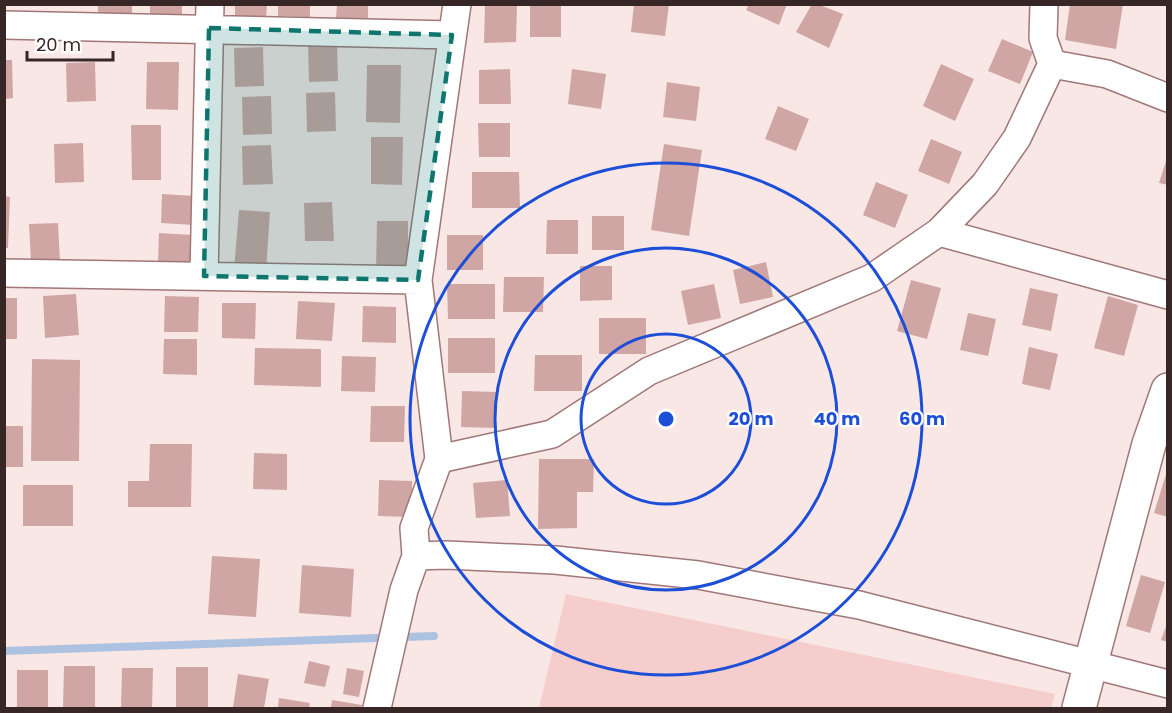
<svg xmlns="http://www.w3.org/2000/svg" width="1172" height="713" font-family="Poppins,sans-serif">
	<style>
		.green { fill: #f4cdcc }
		.lines { fill: none; stroke-linecap: round; stroke-linejoin: round }
		.stream { stroke: #adc2e1; stroke-width: 8 }
		.building { fill: #cfa6a4 }
		.minor-casing { stroke: #9f7877; stroke-width: 30 }
		.tertiary-casing { stroke: #9f7877; stroke-width: 36 }
		.minor { stroke: #fff; stroke-width: 27 }
		.tertiary { stroke: #fff; stroke-width: 33 }
		.marked { fill: #0f766e; fill-opacity: 0.2; stroke: #0f766e; stroke-width: 4.5; stroke-dasharray: 12 8; stroke-linejoin: round }
		.ring { fill: none; stroke: #1d4ed8; stroke-width: 3 }
		.centre { fill: #1d4ed8; stroke: #fff; stroke-width: 3 }
		.ring-label { font-size: 18px; text-anchor: middle; font-weight: bold; fill: #1d4ed8; stroke: #fff; stroke-width: 4.5; stroke-linejoin: round; paint-order: stroke }
	</style>
	<rect width="100%" height="100%" fill="#f9e7e6"/>
	<path class="green" d="M566,594L1055,694L1051,708H539Z"/>
	<g class="lines">
		<path class="stream" d="M4,651L434,636"/>
	</g>
	<path class="building" d="M98,4H132V21L98,20Z
		M150,4H182V19L150,18Z
		M235,4H267L266,18H235Z
		M278,4H310V17L278,16Z
		M337,4H368V18H336Z
		M485,4H517L516,42L484,43Z
		M530,4H561V37H530Z
		M634,4H669L665,36L631,32Z
		M749,4H787L779,25L746,10Z
		M812,4H817L843,14L829,48L796,32Z
		M1070,4H1123L1116,49L1065,40Z
		M1002,39L1033,52L1020,84L988,71Z
		M337,42L338,81L309,82L308,43Z
		M263,47L264,86L235,87L234,48Z
		M5,60H12L13,98L5,99Z
		M95,62L96,101L67,102L66,63Z
		M147,62H179L178,110L146,109Z
		M941,64L974,79L955,121L923,106Z
		M367,65H401L400,123L366,122Z
		M510,69L511,104H479V70Z
		M572,69L606,74L601,109L568,104Z
		M667,82L700,87L696,121L663,117Z
		M335,92L336,131L307,132L306,93Z
		M271,96L272,134L243,135L242,97Z
		M778,106L809,119L796,151L765,139Z
		M478,123H510V157H479Z
		M131,125H161V180H132Z
		M371,137H403L402,185L371,184Z
		M931,139L962,152L949,184L918,171Z
		M83,143L84,182L55,183L54,144Z
		M664,144L702,150L689,236L651,230Z
		M271,145L273,184L243,185L242,146Z
		M1168,155V185L1159,183Z
		M472,172H519L520,208H472Z
		M876,182L908,195L895,228L863,215Z
		M162,194L195,196L194,225L161,223Z
		M4,196L10,197L8,248H4Z
		M332,202L334,241H305L304,203Z
		M239,210L270,212L266,271L234,269Z
		M592,216H624V250H592Z
		M547,220H578V254H546Z
		M377,221H408V269L376,268Z
		M58,223L60,261L31,262L29,224Z
		M159,233L192,235L191,264L158,262Z
		M447,235H483V270H447Z
		M766,262L773,297L740,304L733,270Z
		M580,266H612V300L580,301Z
		M504,277H544L543,312H503Z
		M911,280L941,288L927,339L897,331Z
		M447,284H495V319H448Z
		M714,284L721,318L688,325L681,291Z
		M1030,288L1058,294L1051,331L1022,325Z
		M76,294L79,335L45,338L43,296Z
		M165,296L199,297L198,332H164Z
		M1108,296L1138,305L1124,356L1094,348Z
		M4,298H17V339H4Z
		M298,301L335,303L332,341L296,339Z
		M222,303H256L255,339L222,338Z
		M363,306L396,307V343L362,342Z
		M968,313L996,319L988,356L960,350Z
		M599,318H646V354H599Z
		M448,338H495V373H448Z
		M164,339H197V375L163,374Z
		M1029,347L1058,354L1050,390L1022,384Z
		M255,348L321,349V387L254,385Z
		M535,355H582V391H534Z
		M342,356L376,357L375,392L341,391Z
		M32,359L80,360L79,461H31Z
		M462,391L496,392L495,428L461,427Z
		M371,406H405L404,442H370Z
		M4,426H23V467H4Z
		M150,444H192L191,507H128V481H149Z
		M254,453L287,454V490L253,489Z
		M539,459H594L593,492H577V528L538,529Z
		M1167,471H1168V517L1154,513Z
		M379,480L412,481V517L378,516Z
		M507,480L510,516L476,518L473,483Z
		M23,485H73V526H23Z
		M212,556L260,559L256,617L208,614Z
		M302,565L354,569L351,617L299,613Z
		M1141,575L1165,582L1150,633L1126,626Z
		M1168,621V642L1161,640Z
		M309,661L330,666L325,687L304,683Z
		M64,666H95V708H63Z
		M176,667H208V708H176Z
		M122,668H153L152,708H121Z
		M347,668L364,671L359,697L343,694Z
		M17,670H48V708H17Z
		M238,674L269,679L264,708H233Z
		M279,698L310,703L309,708H278Z
		M332,700L362,705L361,708H331Z"/>
	<g class="lines">
		<defs>
			<path id="minor" d="M4,25L452,35
				M1052,64L1107,74L1168,98
				M939,232L1168,295
				M4,273L418,280
				M204,276L210,4
				M439,459L552,434L649,371L872,278L939,232L985,184L1017,138L1052,64L1043,38L1044,4
				M416,556L414,528L439,459L418,280L457,4
				M377,708L404,590L416,556L447,555L555,560L698,575L859,605L1168,684"/>
			<path id="tertiary" d="M1079,708L1149,444L1168,390"/>
		</defs>
		<use href="#minor" class="minor-casing"/>
		<use href="#tertiary" class="tertiary-casing"/>
		<use href="#minor" class="minor"/>
		<use href="#tertiary" class="tertiary"/>
	</g>
	<path class="marked" d="M209,28L452,35L418,280L204,276Z"/>
	<g class="ring">
		<circle cx="666" cy="419" r="85"/>
		<circle cx="666" cy="419" r="171"/>
		<circle cx="666" cy="419" r="256"/>
	</g>
	<circle cx="666" cy="419" r="9" class="centre"/>
	<g class="ring-label">
		<text x="751" y="425">20 m</text>
		<text x="837" y="425">40 m</text>
		<text x="922" y="425">60 m</text>
	</g>
	<rect width="1172" height="713" fill="none" stroke="#362625" stroke-width="12"/>
	<path d="M27 51v9h86v-9" fill="none" stroke="#362625" stroke-width="3"/>
	<text x="36" y="51" font-size="18" fill="#362625" stroke="#ffffff" stroke-width="4.5" paint-order="stroke">20 m</text>
</svg>
